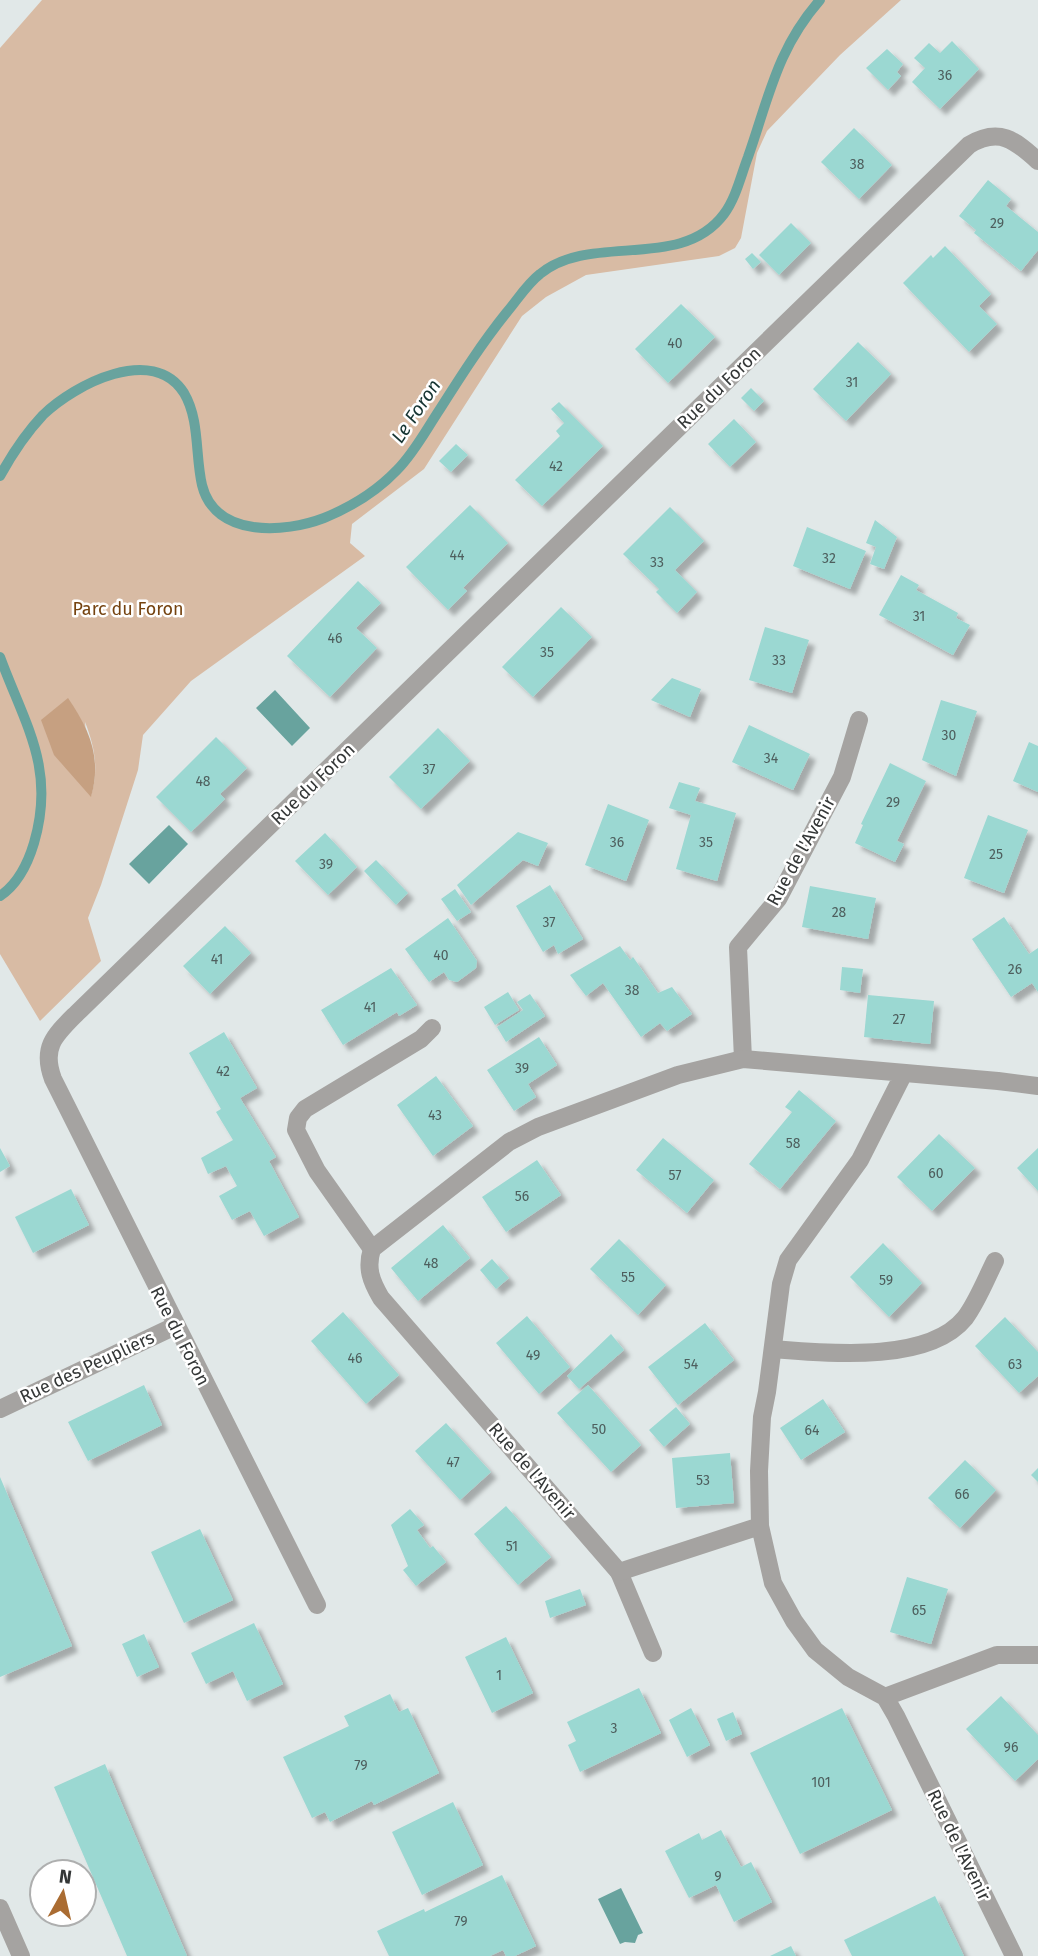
<svg xmlns="http://www.w3.org/2000/svg" width="1038" height="1956" font-family="'Fira Sans',sans-serif">
	<style>
		.green { fill: #d8bba4; fill-rule: evenodd }
		.forest { fill: #c6a081 }
		.water { fill: #68a39e }
		.lines { fill: none; stroke-linecap: round; stroke-linejoin: round }
		.stream { stroke: #68a39e; stroke-width: 10 }
		.building { fill: #9bd8d2; filter: url(#shadow) }
		.lane { stroke: #a5a3a1; stroke-width: 18 }
		.street { stroke: #a5a3a1; stroke-width: 18 }
		.labels { text-anchor: middle; dominant-baseline: central; stroke-width: 5; stroke-linejoin: round; paint-order: stroke }
		.number-label { font-size: 14px; fill: #4e5f5e }
		.street-label { font-size: 18px; fill: #343737; stroke: #fff }
		.park-label { font-size: 18px; fill: #754310; stroke: #fff }
		.water-label { font-size: 19px; font-style: italic; fill: #163432; stroke: #fff }
	</style>
	<defs>
		<filter id="shadow"><feDropShadow dx="6" dy="6" stdDeviation="2" flood-color="#0004"/></filter>
	</defs>
	<rect width="100%" height="100%" fill="#e1e8e8"/>
	<path class="green" d="M42,0H901L840,55L767,131L757,153L741,238L735,248L719,256L586,275L546,297L522,316L424,469L352,524L350,543L365,556L191,681L143,735L138,770L101,885L88,918L101,961L40,1021L0,954V48ZM85,722C95,747 99,770 91,796Z"/>
	<path class="forest" d="M68,698C90,730 102,759 91,797L54,755L41,720Z"/>
	<path class="water" d="M275,690L310,728L292,746L256,708Z
		M169,825L188,844L149,884L129,864Z
		M621,1888L643,1933L638,1935L635,1943L625,1942L620,1944L598,1899Z"/>
	<g class="lines">
		<path class="stream" d="M0,476C11,456 27,432 43,415C75,384 153,344 184,393C200,420 195,455 202,485C215,538 285,533 324,518C351,507 377,491 397,470C414,453 426,430 440,409C461,376 482,343 507,312C518,299 527,284 540,274C591,232 681,272 724,214C736,198 741,175 748,157C769,97 777,49 820,0
			M0,657C25,725 56,768 34,843C28,863 18,884 0,896"/>
	</g>
	<path class="building" d="M952,41L979,69L940,109L912,82L925,68L914,58L929,43L940,53Z
		M887,49L903,64L897,72L901,76L888,90L866,68Z
		M854,128L892,165L859,199L821,162Z
		M988,180L1011,199L1006,206L1038,232V250L1021,271L974,233L976,230L959,216Z
		M791,223L811,243L779,275L759,255Z
		M945,246L991,294L979,306L997,324L969,352L903,283L931,255L933,258Z
		M752,253L761,262L753,269L745,259Z
		M681,304L715,337L668,383L635,349Z
		M858,342L891,374L846,421L813,389Z
		M751,388L764,401L754,411L741,398Z
		M559,402L603,446L542,506L515,480L560,436L556,431L564,423L551,409Z
		M734,419L756,442L730,467L708,444Z
		M456,444L468,455L451,472L439,461Z
		M470,505L508,543L463,588L467,591L448,610L406,567Z
		M670,507L704,541L675,570L697,592L677,613L656,592L659,589L623,554Z
		M875,520L897,537L884,569L870,564L876,547L866,543Z
		M807,527L866,551L850,589L793,566Z
		M901,575L919,585L916,590L958,613L956,618L970,625L953,655L879,615Z
		M358,581L381,603L356,628L377,648L330,697L287,656Z
		M561,607L592,637L533,697L502,667Z
		M765,627L809,640L792,693L749,680Z
		M672,678L701,689L690,717L651,700Z
		M941,700L977,711L956,776L922,760Z
		M749,725L810,754L793,790L732,762Z
		M438,728L470,761L421,809L389,777Z
		M216,737L247,768L220,794L225,799L191,832L156,797Z
		M1029,742L1038,746V792L1013,781Z
		M890,763L926,781L897,841L904,844L895,862L855,843L863,825L861,824Z
		M679,782L700,788L695,801L736,813L717,881L676,869L691,815L669,808Z
		M608,804L649,820L626,881L585,865Z
		M988,815L1028,830L1004,893L964,878Z
		M518,832L548,843L538,866L523,860L471,905L457,885Z
		M325,833L357,867L328,895L295,861Z
		M376,860L408,893L396,905L364,871Z
		M550,885L583,939L558,954L554,945L543,952L516,906Z
		M810,886L876,898L868,939L802,927Z
		M455,889L471,912L457,921L441,899Z
		M1004,917L1029,954L1038,948V992L1032,983L1011,997L972,939Z
		M448,918L477,961L476,968L457,982L449,980L444,972L429,982L405,949Z
		M225,926L251,953L210,994L183,966Z
		M620,946L630,960L633,957L658,993L672,987L692,1014L667,1031L660,1023L641,1037L603,983L586,996L570,975Z
		M842,967L863,969L860,993L840,990Z
		M391,968L417,1005L399,1016L397,1012L343,1045L321,1010Z
		M508,992L519,1010L495,1025L484,1007Z
		M530,994L545,1016L506,1042L497,1027L523,1010L517,1002Z
		M868,995L934,1001L930,1044L864,1037Z
		M224,1032L257,1088L240,1098L276,1157L269,1161L299,1217L264,1236L250,1211L232,1220L219,1196L237,1186L226,1166L208,1174L201,1158L233,1140L216,1112L221,1109L189,1053Z
		M539,1037L557,1065L528,1084L536,1097L514,1111L487,1070Z
		M436,1076L473,1126L433,1156L397,1105Z
		M799,1090L836,1121L780,1189L749,1164L792,1112L785,1107Z
		M939,1134L975,1168L932,1211L897,1177Z
		M663,1138L714,1180L687,1213L636,1170Z
		M0,1148L10,1166L0,1172Z
		M1038,1148V1191L1017,1168Z
		M537,1160L561,1195L506,1232L482,1197Z
		M71,1189L89,1225L33,1253L15,1217Z
		M443,1225L470,1258L418,1301L391,1268Z
		M619,1239L666,1285L638,1315L590,1269Z
		M883,1243L922,1283L889,1317L850,1277Z
		M492,1259L509,1278L496,1289L480,1270Z
		M343,1312L399,1375L366,1404L311,1341Z
		M527,1316L570,1367L539,1394L496,1343Z
		M1005,1317L1038,1352V1376L1019,1393L975,1346Z
		M705,1323L734,1360L678,1405L648,1367Z
		M611,1334L624,1350L579,1389L567,1376Z
		M144,1385L162,1425L88,1461L68,1422Z
		M588,1385L641,1445L611,1472L557,1413Z
		M823,1399L845,1432L801,1460L780,1428Z
		M676,1407L690,1424L664,1447L649,1430Z
		M446,1423L491,1472L460,1500L415,1451Z
		M730,1453L734,1503L676,1508L672,1458Z
		M965,1460L996,1490L960,1528L928,1498Z
		M1038,1468V1482L1031,1475Z
		M0,1477L72,1646L0,1677Z
		M506,1506L551,1557L518,1585L474,1534Z
		M410,1509L424,1525L417,1530L430,1548L433,1546L446,1562L416,1586L403,1570L408,1566L391,1525Z
		M200,1529L233,1600L184,1623L151,1552Z
		M907,1577L948,1589L931,1644L890,1632Z
		M580,1589L586,1605L550,1618L545,1601Z
		M254,1623L283,1684L247,1701L233,1671L206,1684L191,1653Z
		M144,1634L159,1667L137,1677L122,1644Z
		M506,1637L533,1693L492,1713L465,1657Z
		M639,1688L661,1733L580,1772L568,1745L576,1741L567,1722Z
		M390,1694L399,1712L408,1708L439,1773L374,1805L372,1801L330,1822L325,1812L312,1818L283,1757L349,1726L344,1716Z
		M1001,1696L1038,1735V1759L1015,1781L966,1729Z
		M691,1708L710,1745L687,1757L669,1720Z
		M842,1708L892,1810L800,1854L750,1753Z
		M733,1712L742,1734L726,1741L717,1719Z
		M105,1764L129,1821L187,1956H127L54,1787Z
		M453,1802L483,1865L422,1895L392,1832Z
		M721,1830L741,1867L751,1862L772,1902L734,1922L716,1885L689,1898L665,1851L699,1833L702,1840Z
		M502,1875L536,1946L515,1956H506L503,1950L490,1956H389L377,1931L424,1909L425,1912Z
		M935,1896L964,1956H852L844,1940Z
		M791,1946L796,1956H770Z"/>
	<g class="lines">
		<path class="lane" d="M743,1059L738,947L778,899L842,777L859,720
			M372,1249L317,1171L296,1130L298,1118L305,1109L421,1039L432,1028
			M773,1349C825,1353 928,1364 965,1318C977,1302 986,1279 995,1261
			M619,1572L653,1653"/>
		<path class="street" d="M904,1073L860,1160L788,1260L781,1284L767,1392L762,1417L759,1471L760,1526L619,1572L381,1298C371,1281 366,1268 372,1249L509,1142L538,1127L678,1075L743,1059L998,1081L1038,1086
			M0,1409L175,1326
			M760,1526L773,1583L794,1621L815,1650L848,1677L885,1697L896,1716L1014,1956
			M317,1605L53,1079C41,1047 55,1035 77,1013L969,145C999,127 1015,140 1038,161
			M885,1697L997,1655H1038
			M0,1908L21,1956"/>
	</g>
	<g class="labels">
		<g class="number-label">
			<text x="945" y="75">36</text>
			<text x="857" y="164">38</text>
			<text x="997" y="223">29</text>
			<text x="675" y="343">40</text>
			<text x="852" y="382">31</text>
			<text x="556" y="466">42</text>
			<text x="457" y="555">44</text>
			<text x="829" y="558">32</text>
			<text x="657" y="562">33</text>
			<text x="919" y="616">31</text>
			<text x="335" y="638">46</text>
			<text x="547" y="652">35</text>
			<text x="779" y="660">33</text>
			<text x="949" y="735">30</text>
			<text x="771" y="758">34</text>
			<text x="429" y="769">37</text>
			<text x="203" y="781">48</text>
			<text x="893" y="802">29</text>
			<text x="617" y="842">36</text>
			<text x="706" y="842">35</text>
			<text x="996" y="854">25</text>
			<text x="326" y="864">39</text>
			<text x="839" y="912">28</text>
			<text x="549" y="922">37</text>
			<text x="441" y="955">40</text>
			<text x="217" y="959">41</text>
			<text x="1015" y="969">26</text>
			<text x="632" y="990">38</text>
			<text x="370" y="1007">41</text>
			<text x="899" y="1019">27</text>
			<text x="522" y="1068">39</text>
			<text x="223" y="1071">42</text>
			<text x="435" y="1115">43</text>
			<text x="793" y="1143">58</text>
			<text x="936" y="1173">60</text>
			<text x="675" y="1175">57</text>
			<text x="522" y="1196">56</text>
			<text x="431" y="1263">48</text>
			<text x="628" y="1277">55</text>
			<text x="886" y="1280">59</text>
			<text x="533" y="1355">49</text>
			<text x="355" y="1358">46</text>
			<text x="691" y="1364">54</text>
			<text x="1015" y="1364">63</text>
			<text x="599" y="1429">50</text>
			<text x="812" y="1430">64</text>
			<text x="453" y="1462">47</text>
			<text x="703" y="1480">53</text>
			<text x="962" y="1494">66</text>
			<text x="512" y="1546">51</text>
			<text x="919" y="1610">65</text>
			<text x="499" y="1675">1</text>
			<text x="614" y="1728">3</text>
			<text x="1011" y="1747">96</text>
			<text x="361" y="1765">79</text>
			<text x="821" y="1782">101</text>
			<text x="718" y="1876">9</text>
			<text x="461" y="1921">79</text>
		</g>
		<g class="street-label">
			<text transform="translate(719 388) rotate(-44)">Rue du Foron</text>
			<text transform="translate(313 784) rotate(-44)">Rue du Foron</text>
			<text transform="translate(801 851) rotate(-61)">Rue de l'Avenir</text>
			<text transform="translate(180 1336) rotate(63)">Rue du Foron</text>
			<text transform="translate(87 1367) rotate(-25)">Rue des Peupliers</text>
			<text transform="translate(532 1471) rotate(49)">Rue de l'Avenir</text>
			<text transform="translate(959 1845) rotate(64)">Rue de l'Avenir</text>
		</g>
		<g class="park-label">
			<text x="128" y="609">Parc du Foron</text>
		</g>
		<g class="water-label">
			<text transform="translate(416 411) rotate(-56)">Le Foron</text>
		</g>
	</g>
	<g transform="translate(63 1893) rotate(8)"><circle r="33" fill="#ffffff" stroke="#aeafaf" stroke-width="2"/>
	<path d="M0-5L12 26L0 18L-12 26Z" fill="#aa6c32"/>
	<text y="-10" font-size="19" font-weight="bold" text-anchor="middle" fill="#343737">N</text>
	</g>
</svg>
